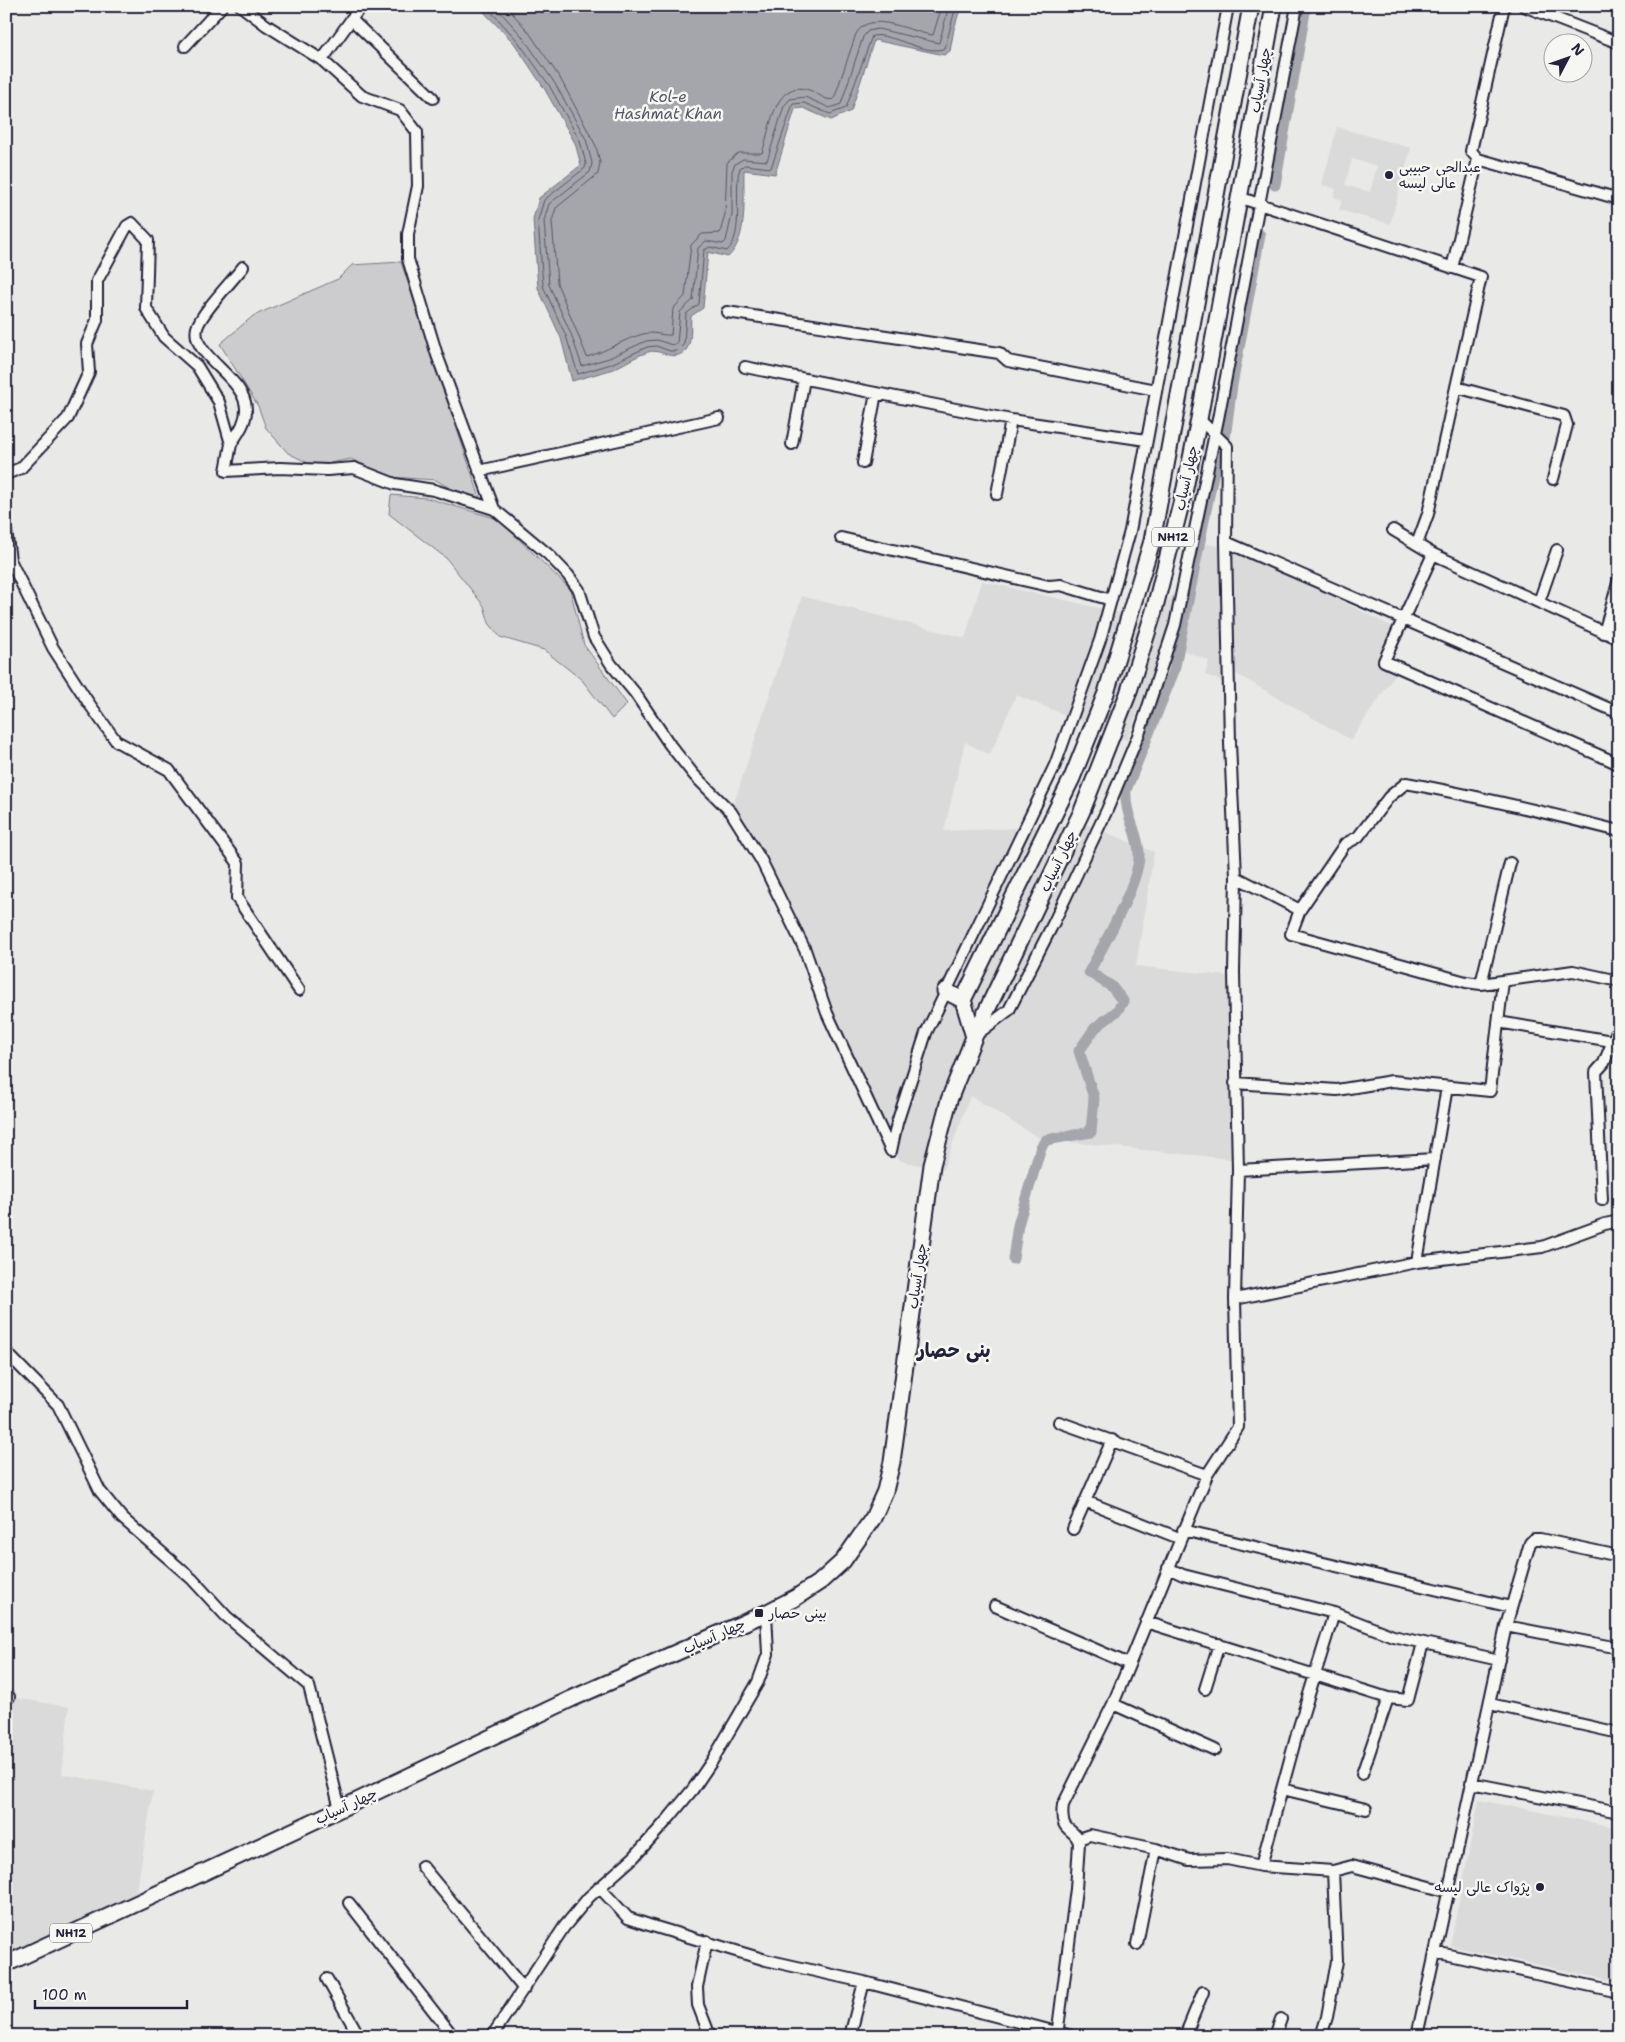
<svg xmlns="http://www.w3.org/2000/svg" width="1625" height="2042" font-family="'Shantell Sans','Playpen Sans Arabic',sans-serif">
	<style>
		.built { fill: #dadada; fill-rule: evenodd }
		.green { fill: #ccccce; stroke: #777784 }
		.water { fill: #a5a5ac; stroke: #71717f }
		.lines { fill: none; stroke-linecap: round; stroke-linejoin: round }
		.shore { stroke: #565668; stroke-width: 1 }
		.canal { stroke: #a5a5ac; stroke-width: 11 }
		.minor-casing { stroke: #22223b; stroke-width: 14 }
		.highway-casing { stroke: #22223b; stroke-width: 19 }
		.minor { stroke: #f6f6f2; stroke-width: 10 }
		.highway { stroke: #f6f6f2; stroke-width: 15 }
		.poi-dot { fill: #22223b; stroke: #f6f6f2; stroke-width: 2 }
		.labels { text-anchor: middle; dominant-baseline: central; stroke-width: 5; stroke-linejoin: round; paint-order: stroke }
		.shield { fill: #f6f6f2; stroke: #626272; stroke-width: 1 }
		.shield-label { font-size: 12px; font-weight: bold; fill: #22223b }
		.street-label { font-size: 14px; fill: #22223b; stroke: #f6f6f2 }
		.poi-label { font-size: 14px; fill: #22223b; stroke: #f6f6f2; text-anchor: start }
		.water-label { font-size: 15px; font-style: italic; fill: #565668; stroke: #f6f6f2 }
		.district-label { font-size: 19px; font-weight: bold; fill: #22223b; stroke: #f6f6f2 }
	</style>
	<rect width="100%" height="100%" fill="#e9e9e7"/>
	<filter id="ink" filterUnits="userSpaceOnUse"><feTurbulence type="fractalNoise" baseFrequency=".02" numOctaves="2"/><feDisplacementMap in="SourceGraphic" scale="10" xChannelSelector="R" yChannelSelector="G"/><feConvolveMatrix kernelMatrix="1 2 1 2 8 2 1 2 1" color-interpolation-filters="sRGB"/></filter>
	<g filter="url(#ink)">
		<path class="built" d="M1337,127L1411,148L1390,224L1339,210L1342,200L1334,197L1336,189L1322,185ZM1352,159L1377,166L1370,192L1345,185Z
			M1206,544L1239,549L1397,629L1394,654V676L1351,740L1230,670L1224,682L1205,675L1209,661L1164,642L1127,740L1016,695L990,755L965,742L944,831L1088,825L1154,852L1136,966L1229,976L1231,1159L1041,1139L970,1096L943,1170L901,1161L891,1151L805,950L731,812L802,596L965,638L982,581L1155,621Z
			M9,1697L69,1707L62,1774L153,1791L135,1903L6,1964V1704Z
			M1479,1800L1619,1828V1982L1450,1946Z"/>
		<path class="green" d="M401,262L481,501L461,495L436,480L390,477L351,459L314,466L288,453L266,428L258,406L220,344L253,316L338,279L352,265Z
			M391,495L427,498L498,519L570,589L584,645L627,704L612,719L582,680L544,650L500,637L489,623L484,606L446,558L389,514Z"/>
		<path class="water" d="M478,6H961L954,29L950,51L944,55L874,40L851,111L831,120L803,108L795,109L775,174L744,170C743,197 749,237 728,257L708,252L703,308L691,316C690,327 693,345 684,352C671,362 661,348 648,352C635,356 625,364 613,369C600,373 586,377 572,381L561,338L538,288L533,219L539,198L581,165L575,143L544,88L514,43Z"/>
		<g class="lines">
			<path class="shore" d="M486,6L517,40L549,85L580,141L586,164L585,168L544,200L538,220L543,286L566,336L578,374L611,364L647,347L656,346L670,351H677L684,344L686,314L699,304L704,250L710,247L727,251C745,235 733,188 740,168L745,165L771,168L793,104L804,103L830,114L846,108L872,36C892,32 926,57 945,48L956,6
				M495,6L522,36L554,82L586,139L592,163L590,172L549,204L544,221L549,285L571,334L582,366L609,358L646,341L657,340L672,345L677,343L680,312L693,300L698,248L706,241L723,244L726,241L732,215V171L735,164L743,159L767,161L784,106L790,99L805,97L830,108L841,104L863,37L868,31L878,29L939,43L949,6
				M506,6L528,31L560,78L596,146L600,163L598,174L556,208L552,221L557,283L587,357C607,351 624,339 643,334C653,331 662,336 671,335L673,309L685,296L691,245L702,234L720,233L725,214L727,163L738,153H762C770,131 774,78 809,90C818,93 826,102 834,99L856,34C870,8 911,33 933,35L942,6"/>
			<path class="canal" d="M1275,185L1306,6
				M1225,438L1232,385L1260,235
				M1013,1259L1018,1225L1041,1147L1046,1140L1091,1132L1094,1098L1079,1051L1095,1028L1117,1011L1123,1001L1111,986L1089,972C1103,946 1140,882 1139,854C1139,833 1124,815 1126,790L1174,671L1217,455"/>
			<defs>
				<path id="minor" d="M241,6L266,25L322,60L362,96L400,110L417,132L418,186L408,234V259L437,355L494,509L549,555L568,575L579,590L594,637L611,664L635,693L670,745L694,775L731,812L761,860L805,950L827,1013L891,1151
					M1524,6L1619,43
					M351,19L433,98
					M185,46L222,6
					M322,60L361,6
					M1478,159L1619,199
					M1238,197L1481,277L1456,387
					M1452,268L1478,159L1471,151L1504,6
					M727,312L999,353L1008,361L1156,390
					M745,367L1011,420L1146,440
					M231,444C238,433 246,423 246,410C247,378 190,356 197,328C200,314 233,280 243,267
					M792,444L804,379
					M863,463L876,393
					M479,471L719,418
					M6,474L21,468L68,418L89,372L87,344L97,320V281L127,226L132,223L148,240L146,308L164,337L197,366L219,402L231,444L226,471L280,468L327,470L354,468L395,484L434,490L494,509
					M997,494L1011,420
					M6,530L10,560L53,648L88,702L116,741L169,770L238,863L237,898L299,990
					M1393,530L1433,554L1619,639
					M841,538L1049,586L1061,585L1111,600
					M1226,542L1619,713
					M1417,544L1428,514L1456,387L1564,416L1567,425L1553,479
					M1433,554L1384,661L1619,764
					M1539,602L1557,550
					M1604,633L1619,579
					M1619,831C1548,813 1477,796 1406,783L1389,797L1358,837L1345,844L1300,910L1291,934L1466,982L1481,984L1573,971L1619,981
					M1236,877L1300,910
					M1481,984L1510,863
					M1498,1022L1612,1041
					M976,1035L1009,1010L1054,922L1107,810L1140,731L1175,625L1218,419L1297,6
					M1235,1083L1337,1090L1392,1081L1490,1091L1503,981
					M891,1151L897,1123L926,1033L1055,765L1100,640L1130,531L1228,6
					M1238,1170L1435,1159
					M1602,1200L1596,1072L1604,1063L1619,1026
					M1417,1262L1447,1087
					M1235,1299L1417,1262L1542,1247L1605,1224L1619,1221
					M6,1352L58,1405L100,1491L122,1518L192,1579L226,1616L309,1686L340,1809
					M1059,1422L1207,1475
					M1085,1501L1179,1538
					M1073,1529L1112,1440
					M1183,1530L1511,1607
					M1168,1568L1183,1575L1334,1613L1393,1636L1499,1660
					M995,1606L1129,1664
					M1146,1622L1388,1698L1408,1700L1423,1643
					M1506,1626L1619,1648
					M1205,1689L1219,1644
					M6,1696L9,1697
					M1113,1704L1215,1750
					M1490,1704L1619,1733
					M1362,1774L1388,1698
					M1471,1783L1619,1812
					M1282,1789L1366,1809
					M1078,1839L1090,1835L1156,1849L1189,1860L1227,1859L1261,1866L1333,1871L1352,1866L1449,1892
					M422,1866L524,1989
					M1261,1866L1298,1730L1334,1613
					M599,1887L628,1918L649,1925L766,1960L864,1982L1072,2036
					M349,1903L453,2036
					M707,1941L697,1987L698,2005L710,2036
					M1137,1944L1156,1849
					M1435,1952L1619,1992
					M327,1979L359,2036
					M492,2036L564,1927L589,1897L634,1857L669,1818L693,1789L712,1761L758,1682L768,1654L766,1613
					M850,2036L864,1982
					M1057,2036L1076,1889L1079,1843C1075,1826 1059,1835 1063,1805L1113,1704L1207,1475L1238,1427L1235,1299L1238,1170L1234,972L1236,877L1230,743L1226,542L1227,446L1199,419
					M1185,2036L1203,1992
					M1275,2036L1281,2019
					M1321,2036L1327,2017L1337,1961L1333,1871
					M1417,2036L1506,1626L1530,1543L1534,1539H1540L1619,1556"/>
				<path id="highway" d="M945,991L963,1000
					M974,1037L963,1000L1072,778L1106,693L1152,541L1251,6
					M6,1964L340,1809L571,1699L766,1613L795,1598L821,1581L843,1561L873,1518L885,1491L892,1462L932,1165L949,1100L974,1037L1082,811L1128,694L1154,611L1185,488L1199,419L1274,6"/>
			</defs>
			<use href="#minor" class="minor-casing"/>
			<use href="#highway" class="highway-casing"/>
			<use href="#minor" class="minor"/>
			<use href="#highway" class="highway"/>
		</g>
	</g>
	<g class="poi-dot">
		<circle cx="1389" cy="175" r="5"/>
		<rect x="754" y="1608" width="10" height="10" rx="2.5"/>
		<circle cx="1540" cy="1887" r="5"/>
	</g>
	<g class="labels">
		<g class="shield">
			<rect x="1152" y="527.5" width="42" height="19" rx="4"/>
			<rect x="50" y="1923.5" width="42" height="19" rx="4"/>
		</g>
		<g class="shield-label">
			<text x="1173" y="537">NH12</text>
			<text x="71" y="1933">NH12</text>
		</g>
		<g class="street-label">
			<text transform="translate(1260 80) rotate(-80)">چهار آسیاب</text>
			<text transform="translate(1186 478) rotate(-78)">چهار آسیاب</text>
			<text transform="translate(1058 861) rotate(-64)">چهار آسیاب</text>
			<text transform="translate(917 1276) rotate(-82)">چهار آسیاب</text>
			<text transform="translate(714 1636) rotate(-24)">چهار آسیاب</text>
			<text transform="translate(346 1806) rotate(-25)">چهار آسیاب</text>
		</g>
		<g class="poi-label">
			<text x="1399" y="167">عبدالحی حبیبی<tspan x="1399" dy="16">عالی لیسه</tspan></text>
			<text x="769" y="1613">بینی حصار</text>
			<text x="1530" y="1887" text-anchor="end">پژواک عالی لیسه</text>
		</g>
		<g class="water-label">
			<text x="668" y="97">Kol-e<tspan x="668" dy="17">Hashmat Khan</tspan></text>
		</g>
		<g class="district-label">
			<text x="954" y="1350">بنی حصار</text>
		</g>
	</g>
	<rect width="1625" height="2042" fill="none" stroke="#f6f6f2" stroke-width="25"/>
	<rect x="12" y="12" width="1600" height="2017" fill="none" stroke="#22223b" stroke-width="2" filter="url(#ink)"/>
	<g transform="translate(1568 58) rotate(49)"><circle r="24" fill="#f6f6f2" stroke="#a1a1a9"/>
	<path d="M0-4L9 19L0 12L-9 19Z" fill="#22223b"/>
	<text y="-8" font-size="14" font-weight="bold" text-anchor="middle" fill="#22223b">N</text>
	</g>
	<path d="M35 2000v8h152v-8" fill="none" stroke="#22223b" stroke-width="2.5"/>
	<text x="42" y="2000" font-size="15" fill="#22223b" stroke="#f6f6f2" stroke-width="4" paint-order="stroke">100 m</text>
</svg>
